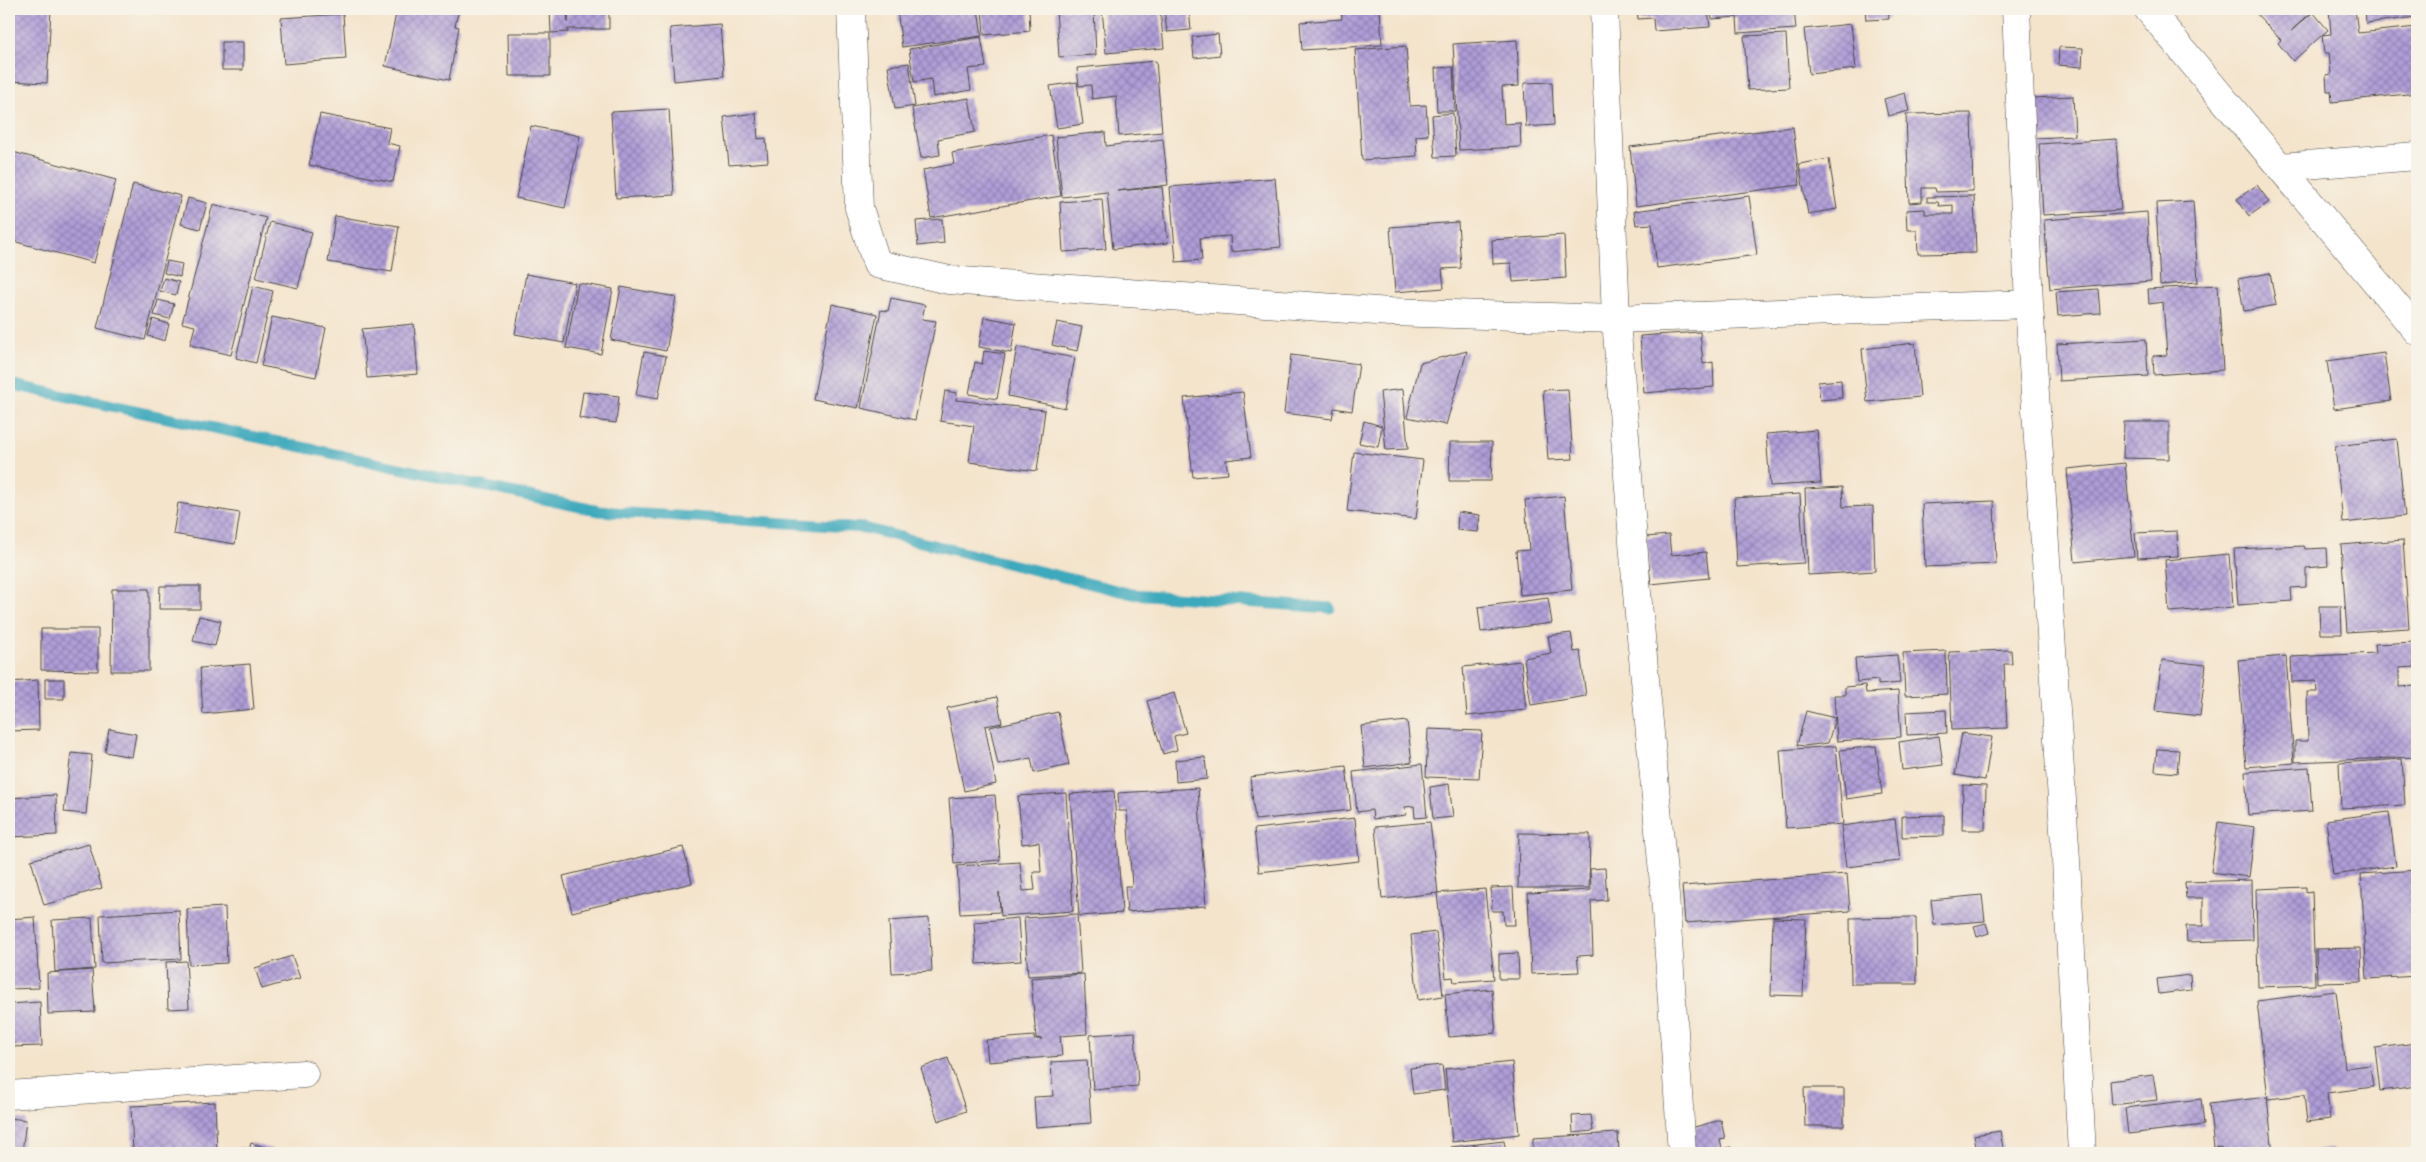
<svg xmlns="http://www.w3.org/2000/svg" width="2426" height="1162" font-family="Sriracha,sans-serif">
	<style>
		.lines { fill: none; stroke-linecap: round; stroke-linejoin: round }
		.stream { stroke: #3da9bc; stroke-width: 11 }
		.building { fill: url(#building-cross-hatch) }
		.minor-casing { stroke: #494743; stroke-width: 29 }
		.minor { stroke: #fff; stroke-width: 28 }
	</style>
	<defs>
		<pattern id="building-cross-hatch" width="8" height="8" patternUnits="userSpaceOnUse" patternTransform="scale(1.25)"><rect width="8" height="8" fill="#af9dd8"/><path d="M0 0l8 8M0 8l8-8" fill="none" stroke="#8f80af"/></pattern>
	</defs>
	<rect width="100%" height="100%" fill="#f7f3e8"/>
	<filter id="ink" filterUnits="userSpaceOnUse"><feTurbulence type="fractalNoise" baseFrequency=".02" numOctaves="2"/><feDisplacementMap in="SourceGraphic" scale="10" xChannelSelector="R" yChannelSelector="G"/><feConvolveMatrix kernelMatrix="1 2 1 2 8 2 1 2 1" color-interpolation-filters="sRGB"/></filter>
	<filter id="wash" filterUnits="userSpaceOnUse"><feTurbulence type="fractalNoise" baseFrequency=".0096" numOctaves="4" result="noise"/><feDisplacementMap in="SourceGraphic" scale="20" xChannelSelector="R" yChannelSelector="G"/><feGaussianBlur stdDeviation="1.12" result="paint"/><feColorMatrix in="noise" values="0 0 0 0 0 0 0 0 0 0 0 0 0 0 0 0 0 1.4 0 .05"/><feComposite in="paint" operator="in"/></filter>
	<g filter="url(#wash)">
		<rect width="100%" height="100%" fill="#f4e4cc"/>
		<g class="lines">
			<path class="stream" d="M9,384L599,511L864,528L1132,594L1330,608"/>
		</g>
		<g id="blocks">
			<path class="building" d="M9,9H51L47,83L9,81Z
				M397,9H459L455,26L459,27L449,80L385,66Z
				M550,9H567L568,23V9H609V29H568V32L551,33Z
				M897,9H978L982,36L902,47Z
				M982,9H1029L1030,31L984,35Z
				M1056,9H1094L1096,55L1059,57Z
				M1102,9H1160L1164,48L1106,53Z
				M1164,9H1189L1191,30L1167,32Z
				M1341,9H1380L1382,45L1302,50L1300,22L1342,19Z
				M1637,9H1708L1710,27L1654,31L1653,18L1638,19Z
				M1711,9H1794L1796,29L1738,33L1737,17L1712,19Z
				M1865,9H1888L1889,19L1866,20Z
				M2252,9H2315L2291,31L2313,12L2328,30L2322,35L2331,34L2329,9H2355L2358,33L2417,27V93L2332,102L2331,91H2327L2326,75L2331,74L2329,53H2324L2322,35L2293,61L2278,43L2281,40Z
				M2365,9H2417V17L2366,23Z
				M343,14L346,59L284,64L281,18Z
				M720,24L724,76L674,81L670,28Z
				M1851,24L1856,69L1809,74L1804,29Z
				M508,33H550V76H509Z
				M1218,34L1220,55L1194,58L1192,37Z
				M1786,34L1789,88L1748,90L1744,36Z
				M981,37L986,67L968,69L971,90L933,97L931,79L914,82L909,49Z
				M1517,40L1519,86L1502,87L1504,124L1520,123L1521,147L1459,150L1453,44Z
				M222,42H243V70H222Z
				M1406,46L1410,106L1426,105L1428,135L1416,136L1417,156L1362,160L1355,50Z
				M2059,47L2083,48L2082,67L2058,65Z
				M1156,61L1162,132L1119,136L1116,96L1092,99L1091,85L1079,86L1077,68Z
				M909,63L915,106L895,109L888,66Z
				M1453,67L1455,111H1437L1435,68Z
				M1077,82L1083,124L1057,128L1050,86Z
				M1552,82L1554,125L1526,127L1524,83Z
				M1905,93L1909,111L1888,116L1884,99Z
				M2073,96L2075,136L2035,138L2033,98Z
				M969,98L975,132L938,139L940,155L921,158L912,108Z
				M669,109L674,195L616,198L611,112Z
				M756,113L758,139L766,138L768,162L729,165L724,117Z
				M1453,113L1456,156L1435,157L1432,115Z
				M1971,113L1973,191L1936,192L1935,188H1922V202L1909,203L1906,114Z
				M320,114L390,128L387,143L400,146L393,182L309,165Z
				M531,126L580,136L565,208L516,198Z
				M1793,127L1800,185L1636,206L1630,147Z
				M1105,132L1106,146L1163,139L1168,185L1117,191L1162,187L1168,243L1113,249L1107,192L1062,197L1056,137Z
				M1051,135L1061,196L931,218L923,170L954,164L952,153Z
				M2116,139L2121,210L2043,215L2039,144Z
				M9,151L116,180L94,263L9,240Z
				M1829,159L1837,209L1808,214L1799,164Z
				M1275,178L1281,247L1231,252L1230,236L1200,238L1202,260L1176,262L1170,187Z
				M133,184L181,196L145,340L97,328Z
				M2257,185L2269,202L2249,216L2237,199Z
				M1749,196L1757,255L1657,268L1652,224L1636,225L1634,211Z
				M1974,196L1976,253L1918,254L1917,230H1907L1906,210L1925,209V214H1953V205L1939,206L1938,202H1927V197Z
				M188,198L207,203L200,229L181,224Z
				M1102,199L1106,249L1063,252L1060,202Z
				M2193,201L2198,282L2160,285L2156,203Z
				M213,204L266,218L231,355L190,345L195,326L182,323Z
				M2147,212L2151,281L2050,289L2044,220Z
				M335,216L399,226L392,272L328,262Z
				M942,219L944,243L918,246L916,221Z
				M270,222L312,232L298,288L256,278Z
				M1458,222L1461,268L1442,269L1444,288L1395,292L1390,227Z
				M1564,235L1566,278L1513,282L1511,263L1493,264L1492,240Z
				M167,261L182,264L180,277L164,273Z
				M2270,273L2276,305L2244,311L2238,279Z
				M526,274L575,283L564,343L515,334Z
				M164,278L179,282L176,295L160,291Z
				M578,283L613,289L601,354L566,348Z
				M2218,285L2223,370L2154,375L2153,356L2167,355L2163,302L2149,304L2148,289Z
				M253,286L273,291L256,363L236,358Z
				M621,287L676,297L666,351L611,340Z
				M2098,289L2100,313L2058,316L2056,292Z
				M891,298L925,305L922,319L936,321L915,420L861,408L881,310L888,311Z
				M158,300L174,304L170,319L154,315Z
				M832,304L877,314L858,408L813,399Z
				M272,317L326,328L316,377L261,366Z
				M984,317L1016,323L1011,353L979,347Z
				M153,319L169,324L165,341L148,336Z
				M1057,322L1082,327L1077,351L1052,345Z
				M414,324L418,374L367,378L362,329Z
				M1700,332L1703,364L1713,362L1714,387L1644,393L1640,336Z
				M2146,339L2148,376L2059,381L2057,344Z
				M1915,343L1920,397L1867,402L1862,349Z
				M1017,347L1075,358L1065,408L1008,396Z
				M984,351L1005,354L997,399L969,394L975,362L982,364Z
				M1467,351L1446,425L1407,417L1420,363Z
				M644,352L666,356L658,399L636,395Z
				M2384,353L2391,401L2334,409L2327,361Z
				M1291,355L1359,364L1352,411L1334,408L1332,419L1284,413Z
				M1841,380L1842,398L1820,400L1818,382Z
				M1403,389L1408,449L1386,450L1380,392Z
				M1568,389L1573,459L1548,460L1543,390Z
				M945,391L957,393L956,400L1045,410L1037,471L969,462L974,426L940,421Z
				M583,392L619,396L616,423L579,418Z
				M1243,392L1251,457L1226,460L1228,474L1193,477L1184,398Z
				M1364,421L1382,426L1378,447L1359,443Z
				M2124,422H2169V459L2123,458Z
				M1817,430L1821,483L1770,486L1766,434Z
				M2397,439L2405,516L2343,523L2335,446Z
				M1450,442H1492L1491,481H1449Z
				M1354,452L1423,460L1416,519L1347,511Z
				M2125,463L2134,556L2075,562L2067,469Z
				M1842,487L1843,507L1873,506L1875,571L1808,575L1805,489Z
				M1800,494L1804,563L1737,567L1734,498Z
				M1564,496L1572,590L1520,595L1516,551L1529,550L1525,500Z
				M1994,501L1996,564L1925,567L1922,504Z
				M178,503L240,513L235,544L173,534Z
				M1458,512L1480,515L1478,532L1457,530Z
				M2177,531L2178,556L2137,558L2135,533Z
				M1669,535L1671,555L1706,552L1709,578L1651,584L1646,537Z
				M2403,540L2409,628L2347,632L2341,545Z
				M2304,546L2305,549L2327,548L2328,566L2306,568V587L2291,588L2292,601L2238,605L2234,549Z
				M2229,554L2233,607L2169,612L2165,560Z
				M160,586H200V609H159Z
				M112,589H149V671H111Z
				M1548,598L1552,623L1481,632L1478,607Z
				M2319,606H2341L2342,634H2320Z
				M199,616L221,621L215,646L193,641Z
				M41,629H98V671L41,670Z
				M1571,633L1574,652L1580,651L1586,696L1531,705L1524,658L1551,653L1548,636Z
				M2414,642L2415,667L2399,668V687L2416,686L2417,757L2295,762V741H2308L2307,692H2317L2316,681L2292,682L2291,657L2376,653L2375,644Z
				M2011,650L2012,664H2004L2007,728L1952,730L1949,652Z
				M1946,651L1947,694L1905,696L1903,653Z
				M1897,655L1900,683L1878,685V680L1857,682L1855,658Z
				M2286,656L2294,763L2246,767L2238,660Z
				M2162,660L2206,665L2200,716L2155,711Z
				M1521,661L1526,710L1467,716L1463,667Z
				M250,664L254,709L203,714L200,668Z
				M45,679H64V699H45Z
				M38,680L39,730L9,731V682Z
				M1865,685L1866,693L1898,691L1901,737L1837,741L1834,695H1845V687Z
				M1174,693L1186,733L1174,736L1177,750L1163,754L1147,701Z
				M997,697L1002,723L985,726L996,784L964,791L947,708Z
				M1946,710L1947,733L1907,735L1906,712Z
				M1806,711L1835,718L1828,743L1804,746L1797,745Z
				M1058,712L1069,765L1034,773L1031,758L998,765L990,727Z
				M1407,721L1412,762L1365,768L1361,726Z
				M109,729L136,734L132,757L105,752Z
				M1428,729L1482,731L1479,779L1426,777Z
				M1962,733L1992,737L1985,780L1955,775Z
				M1939,736L1943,765L1902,770L1899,742Z
				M1836,746L1843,824L1786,828L1780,750Z
				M1876,746L1882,794L1846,799L1840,750Z
				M2157,749L2179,750L2177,773L2155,771Z
				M71,753L92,755L86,814L64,812Z
				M1205,757L1207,779L1176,782L1175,760Z
				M2402,759L2405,805L2341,808L2339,763Z
				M1422,764L1427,817L1415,818L1414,806L1405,807L1406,815L1373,819L1372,810L1357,812L1353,772Z
				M1346,766L1351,810L1255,820L1250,777Z
				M2309,767L2312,811L2248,815L2245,772Z
				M1449,784L1453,817L1433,819L1430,787Z
				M1963,785L1986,786L1985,830H1962Z
				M1198,788L1206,906L1127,912L1125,886H1132L1127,811H1119L1118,793Z
				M1114,791L1122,913L1079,916L1070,794Z
				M1066,793L1073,911L1001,916L999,892L1000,912L960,914L957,866L1020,862L1023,891L1035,890L1033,872H1041L1039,842L1022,844L1018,796Z
				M56,795L57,835L9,837V798Z
				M995,795L1000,860L954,864L949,798Z
				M2389,812L2396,866L2333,875L2326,820Z
				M1944,815V836L1902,837V816Z
				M1355,818L1359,861L1259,872L1254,829Z
				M1895,819L1900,861L1846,867L1841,826Z
				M1430,822L1438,893L1382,899L1375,827Z
				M2218,822L2255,827L2249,877L2211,872Z
				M1519,833L1590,834L1589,888H1518Z
				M89,844L102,888L44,905L31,860Z
				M683,847L692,883L572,912L563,876Z
				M1605,868L1607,900L1591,901L1593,955L1577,956L1579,972L1531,974L1528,893L1591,890L1590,869Z
				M2417,870V976L2367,979L2361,874Z
				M1847,874L1850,911L1685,923L1682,886Z
				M2252,880L2253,940L2187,942L2186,926H2203V898H2186L2185,882Z
				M1513,887L1515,925H1504L1503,911H1492L1491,888Z
				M2306,887V892L2312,891L2315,985L2258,987L2256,889Z
				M1485,889L1494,979L1454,982L1453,977L1446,978L1437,893Z
				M1982,895L1985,921L1934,925L1931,900Z
				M225,907L227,963L189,965L187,909Z
				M179,910L181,959L102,963L100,915Z
				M1077,914L1081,973L1028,976L1024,918Z
				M35,917L39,988L9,989V919Z
				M1916,917L1917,984H1851L1850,918Z
				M92,918L95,969L55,972L52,920Z
				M929,918L932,971L892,973L889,921Z
				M1018,918L1021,961L977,964L974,922Z
				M1773,918L1806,919L1803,996L1771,995Z
				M1986,923L1989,933L1977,937L1974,926Z
				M1436,932L1443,996L1418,1000L1411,935Z
				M2361,948L2362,982L2317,983L2316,949Z
				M1518,953L1519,979H1499V954Z
				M292,956L300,978L262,989L255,968Z
				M186,961L189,1008L168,1009L166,962Z
				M92,970L95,1012L48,1014L47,973Z
				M1084,974L1087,1034L1060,1036L1062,1056L988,1062L986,1040L1034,1036V1039H1042L1036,1038L1031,978Z
				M2190,975L2191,990L2159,994L2157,979Z
				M1492,989L1496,1033L1449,1037L1445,994Z
				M2336,991L2345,1068L2370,1065L2373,1087L2327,1093L2330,1119L2307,1122L2304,1095L2268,1099L2257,1001Z
				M40,1002L42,1046L9,1047V1004Z
				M1135,1032L1138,1086L1093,1090L1090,1035Z
				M2417,1043V1086L2380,1091L2375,1048Z
				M948,1058L966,1111L938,1121L921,1068Z
				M1087,1060L1091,1123L1036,1127L1034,1097L1053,1096L1051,1062Z
				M1512,1062L1519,1134L1452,1142L1445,1069Z
				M1442,1065L1445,1090L1413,1094L1410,1068Z
				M2153,1075L2157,1100L2112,1105L2110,1081Z
				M1804,1088H1844V1126H1805Z
				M2267,1097L2273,1153H2222L2221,1147L2214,1148L2209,1104Z
				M2201,1099L2204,1125L2128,1134L2125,1108Z
				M215,1102L217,1153H133L131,1106Z
				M1591,1115L1593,1131L1573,1133L1572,1116Z
				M9,1118L26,1120L22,1153H9Z
				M1721,1120L1725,1139L1720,1140L1722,1149L1731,1147L1732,1153H1694L1687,1129Z
				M2000,1131L2004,1153H1977L1974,1135Z
				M1618,1133L1619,1153H1533V1138Z
				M1504,1141L1506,1153H1452L1451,1147Z
				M251,1143L274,1150L273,1153H237L239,1147L249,1150Z
				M2332,1149V1153H2308V1152Z"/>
		</g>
	</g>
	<g filter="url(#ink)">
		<use href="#blocks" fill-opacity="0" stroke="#494743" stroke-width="1"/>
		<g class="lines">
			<defs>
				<path id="minor" d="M851,9L859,208L877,264L949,280L1390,312L1616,319L2029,304
					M1604,9L1616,319L1637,593L1665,895L1682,1153
					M2016,9L2029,304L2066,860L2082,1153
					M2148,9L2417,331
					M2280,167L2417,156
					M9,1095L304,1074"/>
			</defs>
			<use href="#minor" class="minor-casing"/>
			<use href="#minor" class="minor"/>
		</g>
	</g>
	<rect width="2426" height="1162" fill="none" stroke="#f7f3e8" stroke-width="30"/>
</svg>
